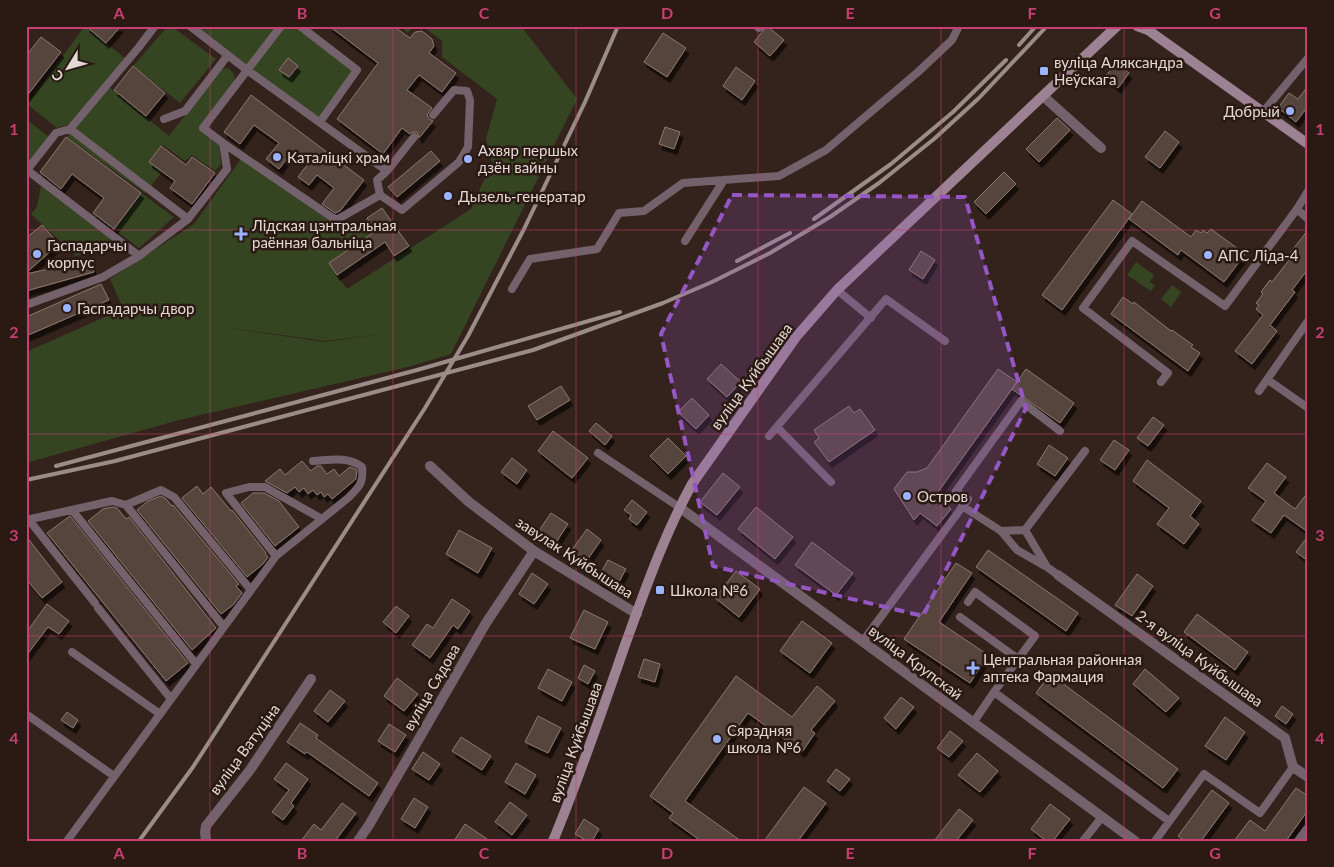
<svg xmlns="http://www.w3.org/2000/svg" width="1334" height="867" font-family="Lato,sans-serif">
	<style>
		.green { fill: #354522; fill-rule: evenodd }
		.building { fill: #57443c; stroke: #8c786f; filter: url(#shadow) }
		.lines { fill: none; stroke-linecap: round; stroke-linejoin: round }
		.lane { stroke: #73616c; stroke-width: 8 }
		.street { stroke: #73616c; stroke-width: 10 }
		.secondary { stroke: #9d8293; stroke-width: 10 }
		.rail { stroke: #9a8d87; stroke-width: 4 }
		.marked { fill: #9557c4; fill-opacity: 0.2; stroke: #9557c4; stroke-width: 4; stroke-dasharray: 10 6; stroke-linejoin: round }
		.grid { fill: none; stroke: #c93e73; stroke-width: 1; stroke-opacity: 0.55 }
		.poi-dot { fill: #9cb4fd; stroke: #2a1a13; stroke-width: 2 }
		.labels { text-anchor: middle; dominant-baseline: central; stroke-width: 5; stroke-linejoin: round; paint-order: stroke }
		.poi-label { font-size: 15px; fill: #e3d8d3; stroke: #2a1a13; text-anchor: start }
		.street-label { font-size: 15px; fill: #e3d8d3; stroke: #2a1a13 }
		.neatline { fill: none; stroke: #c93e73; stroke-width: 2 }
		.grid-label { font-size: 16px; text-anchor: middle; font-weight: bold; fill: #c93e73 }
	</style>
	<defs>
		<filter id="shadow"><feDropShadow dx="3" dy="5.5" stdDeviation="0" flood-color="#0009"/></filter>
	</defs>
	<rect width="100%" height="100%" fill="#34231c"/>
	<path class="green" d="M85,26H95L91,31L126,59L73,123L57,128L27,104Z
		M168,26H171L216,59L180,103L133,66Z
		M194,26H277L247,67Z
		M284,26H296L354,71L319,120L250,70Z
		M399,26H521L577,99L451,354L408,367L179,420L26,463V352L116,312L125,313L110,279L194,224L241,159L348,233L367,218L376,231L329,263L347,289L471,209L492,162L486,139L497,99L442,57V41L424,27L412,28L408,33ZM215,326L326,341L387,333L325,342Z
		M225,68C234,69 235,76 235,84L202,128L219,143L221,164L215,171L192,155L185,161L163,145L149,162L162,172L145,193L67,137L108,86L169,136L220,70Z
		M26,119L49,137L26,166Z
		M41,186L117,244L76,256L31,214L37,207Z
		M141,193L174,217L139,248L114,229Z
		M1136,262L1154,275L1150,282L1155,286L1151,291L1127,275Z
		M1172,285L1181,292L1171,307L1161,299Z"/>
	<path class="building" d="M86,26H121L106,43Z
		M329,26H393L410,38L415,32L422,31L432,39L434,46L429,53L456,73L442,92L419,75L407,90L432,108L427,115L429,119L433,121L419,138L417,132H412L410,134L402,128L383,154L337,119L378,63Z
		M767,26L784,40L770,56L754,42Z
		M663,33L686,48L667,77L644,62Z
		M41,37L61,52L26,97V56Z
		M288,58L298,66L289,77L279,70Z
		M1116,63L1129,73L1118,88L1105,77Z
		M133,66L165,93L146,116L114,90Z
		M736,67L755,81L742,100L723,86Z
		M1308,86V106L1296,122L1278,108L1289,93L1298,99Z
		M251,95L364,180L340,211L335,213L322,204L334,188L317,175L309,185L298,177L307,165L291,153L279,169L266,159L279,143L254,125L240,144L224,132Z
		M1057,118L1070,130L1039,162L1026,149Z
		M665,127L680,132L674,149L659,144Z
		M1165,131L1179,142L1160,168L1145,157Z
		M66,137L141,193L114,229L93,213L104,198L72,174L61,189L40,172Z
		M161,146L186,165L192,157L215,173L192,204L170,188L175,181L149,162Z
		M431,151L440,161L397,197L388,187Z
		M1004,172L1016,184L986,214L974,202Z
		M1113,200L1132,214L1062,310L1042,295Z
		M1142,201L1191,237L1196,230L1201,233L1203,230L1207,233L1211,229L1245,254L1224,282L1181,250L1178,255L1129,219Z
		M382,208L409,246L394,256L385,242L337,275L329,263L376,231L367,218Z
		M42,225L59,244L26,273V238Z
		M1308,230V269L1292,290L1295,292L1270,325L1277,331L1252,364L1235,351L1263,315L1256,309L1259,305L1256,303L1263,294L1261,292L1270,280L1272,282L1293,255L1290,253Z
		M921,251L935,260L923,279L909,270Z
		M90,260L94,272L26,291V274Z
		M101,284L109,300L26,336V317Z
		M1123,297L1133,304L1134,302L1171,331L1172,330L1193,345L1191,347L1200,353L1188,371L1111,314Z
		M721,364L741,382L727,397L707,379Z
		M998,369L1017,382L935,496L951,509L937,526L920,513L914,520L894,489L907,472H917L927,468Z
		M1026,369L1074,403L1060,423L1012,389Z
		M561,386L570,400L537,420L528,406Z
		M692,398L709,415L696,429L678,412Z
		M849,406L854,413L860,409L875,430L829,462L814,442L819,438L814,430Z
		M1153,417L1164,425L1148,446L1137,438Z
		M596,423L612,436L605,445L589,431Z
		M553,431L588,458L572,478L538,451Z
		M668,438L686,456L668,474L650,456Z
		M1114,440L1129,450L1115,470L1100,460Z
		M1049,445L1068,458L1055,476L1037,464Z
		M512,458L527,470L517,484L501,472Z
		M1147,460L1201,501L1190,516L1199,524L1184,544L1157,524L1169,508L1133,481Z
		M302,461L311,471L317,466H321L327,474L334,469L339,476L350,467L357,470L356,479L332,499L328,494L324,497L321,492L317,495L313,490L308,494L304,488L299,492L295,487L287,493L265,481L280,469L285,475Z
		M1267,463L1286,477L1274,493L1295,509L1308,492V532L1284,515L1271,533L1252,520L1266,501L1248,488Z
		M723,473L740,487L717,515L700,502Z
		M197,486L203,494L211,487L231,511L232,510L266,553L265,554L268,557L263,564L247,577L182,498Z
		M253,493H264L279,501L299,527L275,546L241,503Z
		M161,496L166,499L172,506L173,505L239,584L236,586L242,593L233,605L221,614L137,510L148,501Z
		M632,500L647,512L637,525L629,519L631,515L624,510Z
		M112,507L117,508L126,519L129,517L216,628L192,650L88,521L103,509Z
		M756,507L793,537L775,559L738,529Z
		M551,513L568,524L553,547L536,535Z
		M70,516L188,663L166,681L47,533Z
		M587,529L601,540L583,566L568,555Z
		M459,530L492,548L478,573L446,554Z
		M26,536L62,582L42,598L26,579Z
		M1308,536V561L1296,552Z
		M812,542L853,573L836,595L795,565Z
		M988,550L1078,613L1066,631L976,567Z
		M608,560L626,569L615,589L597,580Z
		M956,563L972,573L939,622L988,655L970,683L904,639Z
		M736,571L760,589L739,617L715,598Z
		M532,573L548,584L534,604L519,594Z
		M1137,574L1153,586L1132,616L1115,605Z
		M452,599L470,611L458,629L453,625L430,658L412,645L427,624L433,628Z
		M47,604L69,621L59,634L48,627L26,656V633Z
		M396,606L409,616L396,633L383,622Z
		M584,610L608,622L595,649L570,638Z
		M1197,614L1248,652L1235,670L1184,632Z
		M802,621L832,643L810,673L780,651Z
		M644,659L660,664L655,682L638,677Z
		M584,665L595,671L588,684L578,678Z
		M548,669L572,682L562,701L538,688Z
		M1145,669L1179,698L1166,712L1133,684Z
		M1050,674L1178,769L1163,788L1036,693Z
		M736,676L792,717L817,686L835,701L811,730L815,733L802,752L748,713L685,801L741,841H701L669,818L673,813L650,796Z
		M397,678L418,694L404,711L384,696Z
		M330,690L345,701L328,722L314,711Z
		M901,697L914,707L896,729L884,718Z
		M1282,706L1293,714L1286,724L1275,716Z
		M67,712L78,720L73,728L61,720Z
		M538,716L561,728L548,753L525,742Z
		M1225,717L1245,732L1226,760L1205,746Z
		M300,723L318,735L316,738L378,783L369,796L307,752L305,754L287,742Z
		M389,724L406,735L395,752L378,741Z
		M950,731L963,741L949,757L937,748Z
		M461,737L491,756L482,770L452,751Z
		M423,752L440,764L429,780L412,769Z
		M977,753L998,771L980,792L958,775Z
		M286,763L308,779L291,803L294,806L283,820L272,812L289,790L274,779Z
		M516,763L536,775L525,794L505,782Z
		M836,769L850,779L840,791L827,781Z
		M804,787L826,803L798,841H764Z
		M1296,788L1308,796V810L1286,841H1234L1250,820L1265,831Z
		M1212,790L1229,803L1201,841H1185L1178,836Z
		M414,798L428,807L415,828L401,819Z
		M510,802L527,815L512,835L495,822Z
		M342,803L356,813L335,841H301L314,824L321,830Z
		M1050,804L1070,819L1053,841H1046L1031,829Z
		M959,809L973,820L956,841H934Z
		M584,819L599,829L592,841H587L575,834Z
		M465,824L490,841H454Z"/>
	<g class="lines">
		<path class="lane" d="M155,26L139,47L70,129L56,133L27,170L139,256L188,219L227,169L223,143L333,218L338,219L380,195
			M190,26L247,70L387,171L377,180L380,195L402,210L459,162L468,147L470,100L467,91L454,90L433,115
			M300,26L357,70L320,122
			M1263,112L1308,58
			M164,119L185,111L228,55
			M70,129L188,219
			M223,143L203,128L281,26
			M387,171L414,137
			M1297,209L1308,219
			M685,241L724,180
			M512,289L530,259L597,249L619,213L644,211L683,183L779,176L826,150L918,72L952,40L959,26
			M837,290L871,318
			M26,305L103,277L139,256
			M1268,380L1308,408
			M1161,382L1168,373L1083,308L1132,241L1225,306L1297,209L1308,191
			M1259,391L1308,321
			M777,427L831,482
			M769,436L886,299L945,341
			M598,453L679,507
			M126,505L224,627
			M962,506L1001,531L1025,530L1047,567L1058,575
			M72,510L196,664
			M26,520L112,501L126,505L161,490L174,497L251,590
			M29,520L95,603
			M1025,530L1085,451
			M1001,531L1017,550L1045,566
			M276,556L226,493L249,487H265L322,519
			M968,602L975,592L1035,636L994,692
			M98,608L171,699
			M960,617L1018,659
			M863,641L968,499L956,491L1021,401L1060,431
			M72,652L160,714
			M26,714L114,776
			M973,723L994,692L1169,821
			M67,841L276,556L348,498C359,487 364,483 362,467C347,456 331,460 313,461
			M1083,841L1102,817
			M1155,841L1204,774L1260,813L1293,767"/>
		<path class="street" d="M759,27L760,26
			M1043,96L1101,148
			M430,466L469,502L534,551L637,614
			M679,507L1135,841
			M1058,575L1285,738L1293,767L1308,777
			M206,841L205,832L206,826L250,770L311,679
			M358,841L369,825L486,623L534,551
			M1299,841L1308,829"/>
		<path class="secondary" d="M1137,26L1148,30L1308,144
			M553,841C580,776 602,711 625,645C645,590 664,535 692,484L796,337L837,290L1117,26"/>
		<path class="rail" d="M1019,45L1036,26
			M814,219L891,164L953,112L1006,60
			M737,261L790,233
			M56,466L417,370L620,312
			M26,480L115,461L533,350L663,303L712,282L770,253L830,217L879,183L934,139L979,98L1047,26
			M139,841L193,767L425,408L468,336L524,229L585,102L618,26"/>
	</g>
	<path class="marked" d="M732,195L965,197L1026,408L923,616L713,566L661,334Z"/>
	<path class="grid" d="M210,26V841M393,26V841M576,26V841M758,26V841M941,26V841M1124,26V841M26,230H1308M26,434H1308M26,636H1308"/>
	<g class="poi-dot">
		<rect x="1039" y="66" width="10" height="10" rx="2.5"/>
		<circle cx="1290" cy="111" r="5"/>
		<circle cx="277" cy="157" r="5"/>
		<circle cx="468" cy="159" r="5"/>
		<circle cx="448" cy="196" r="5"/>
		<path d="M238.5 226.5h5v5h5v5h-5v5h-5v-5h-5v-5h5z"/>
		<circle cx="37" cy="254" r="5"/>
		<circle cx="1208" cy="255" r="5"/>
		<circle cx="67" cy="308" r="5"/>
		<circle cx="907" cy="496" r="5"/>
		<rect x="655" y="585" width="10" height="10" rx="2.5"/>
		<path d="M970.5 660.5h5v5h5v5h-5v5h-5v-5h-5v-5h5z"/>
		<circle cx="717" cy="739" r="5"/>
	</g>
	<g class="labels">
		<g class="poi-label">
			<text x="1054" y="62">вуліца Аляксандра<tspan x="1054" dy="17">Неўскага</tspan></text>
			<text x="1280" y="111" text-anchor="end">Добрый</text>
			<text x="478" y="150">Ахвяр першых<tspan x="478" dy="17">дзён вайны</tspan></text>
			<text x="287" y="157">Каталіцкі храм</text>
			<text x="458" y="196">Дызель-генератар</text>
			<text x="252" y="225">Лідская цэнтральная<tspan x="252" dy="17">раённая бальніца</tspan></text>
			<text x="47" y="245">Гаспадарчы<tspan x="47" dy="17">корпус</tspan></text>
			<text x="1218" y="255">АПС Ліда-4</text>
			<text x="77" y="308">Гаспадарчы двор</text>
			<text x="917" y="496">Остров</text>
			<text x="670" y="590">Школа №6</text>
			<text x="983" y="659">Центральная районная<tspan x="983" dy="17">аптека Фармация</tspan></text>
			<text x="727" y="730">Сярэдняя<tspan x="727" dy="17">школа №6</tspan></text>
		</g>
		<g class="street-label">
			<text transform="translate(751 376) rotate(-54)">вуліца Куйбышава</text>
			<text transform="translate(575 557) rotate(33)">завулак Куйбышава</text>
			<text transform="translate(1200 658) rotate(36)">2-я вуліца Куйбышава</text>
			<text transform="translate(916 662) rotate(37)">вуліца Крупскай</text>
			<text transform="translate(431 687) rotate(-60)">вуліца Сядова</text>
			<text transform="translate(575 742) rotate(-70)">вуліца Куйбышава</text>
			<text transform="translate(244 749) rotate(-54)">вуліца Ватуціна</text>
		</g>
	</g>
	<rect width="1334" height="867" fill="none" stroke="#2a1a13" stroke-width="55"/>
	<g transform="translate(68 68) rotate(233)" stroke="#2a1a13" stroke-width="4" paint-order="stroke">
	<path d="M0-4L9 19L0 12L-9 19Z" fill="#e3d8d3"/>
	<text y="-8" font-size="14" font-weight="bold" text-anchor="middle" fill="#e3d8d3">С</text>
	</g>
	<rect x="28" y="28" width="1278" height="812" class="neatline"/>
	<g class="grid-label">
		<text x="119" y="19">A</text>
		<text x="302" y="19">B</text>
		<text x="484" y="19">C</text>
		<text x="667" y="19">D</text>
		<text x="850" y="19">E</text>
		<text x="1032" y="19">F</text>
		<text x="1215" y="19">G</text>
		<text x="14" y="135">1</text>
		<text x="1320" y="135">1</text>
		<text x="14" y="338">2</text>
		<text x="1320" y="338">2</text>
		<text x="14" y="541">3</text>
		<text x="1320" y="541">3</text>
		<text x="14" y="744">4</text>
		<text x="1320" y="744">4</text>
		<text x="119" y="859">A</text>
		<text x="302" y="859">B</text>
		<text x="484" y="859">C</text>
		<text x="667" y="859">D</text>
		<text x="850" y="859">E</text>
		<text x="1032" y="859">F</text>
		<text x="1215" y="859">G</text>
	</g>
</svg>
